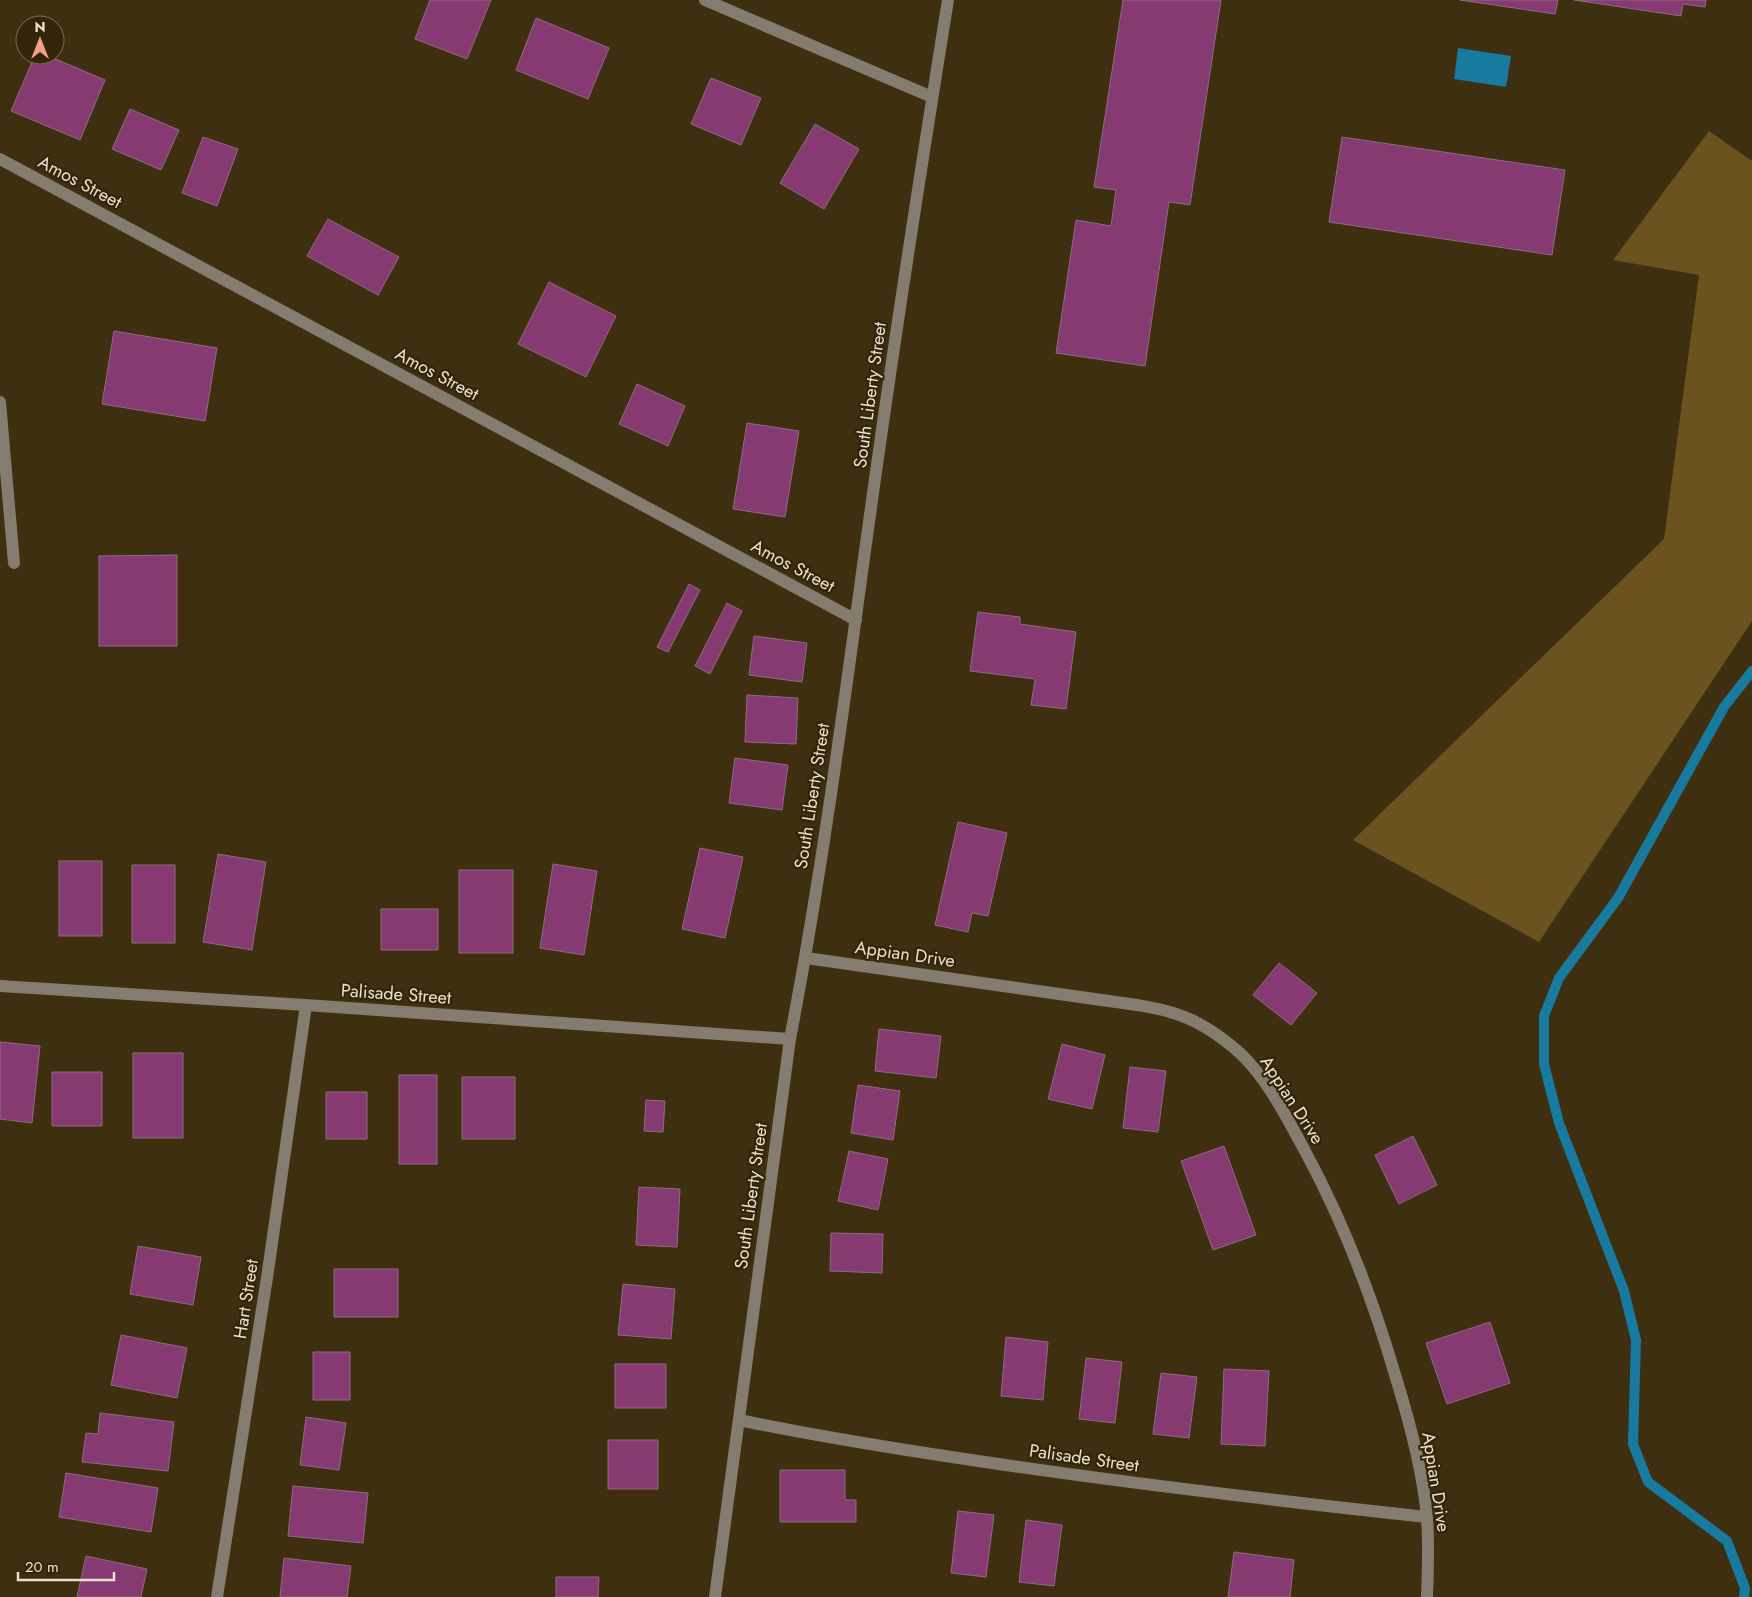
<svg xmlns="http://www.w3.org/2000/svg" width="1752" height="1597" font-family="Jost,sans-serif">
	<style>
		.forest { fill: #6b521f }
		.water { fill: #197a9f }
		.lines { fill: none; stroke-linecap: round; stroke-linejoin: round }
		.stream { stroke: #197a9f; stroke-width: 10 }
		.building { fill: #873a71; stroke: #8b6c80 }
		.minor { stroke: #847c6e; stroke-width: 12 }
		.labels { text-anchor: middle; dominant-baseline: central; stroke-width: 4.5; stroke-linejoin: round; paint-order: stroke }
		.street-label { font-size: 18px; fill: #e9e0cf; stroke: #332507 }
	</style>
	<rect width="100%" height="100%" fill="#3e2f11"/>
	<path class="forest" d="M1709,131L1752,161V621L1539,942L1353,840L1664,539L1699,275L1613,260Z"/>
	<path class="water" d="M1458,48L1511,56L1506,87L1454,79Z"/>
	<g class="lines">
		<path class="stream" d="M1744,1597L1745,1588L1727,1541L1648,1482L1633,1444L1636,1340L1624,1291L1559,1123L1544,1064V1016L1559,978L1618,898L1724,707L1752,671"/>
	</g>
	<path class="building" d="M430,0H491L467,59L415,39Z
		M1123,0H1221L1190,205L1169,202L1145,366L1056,353L1076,220L1111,226L1116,190L1094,187Z
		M1460,0H1558L1555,14Z
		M1574,0H1706L1705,7L1683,4L1681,16Z
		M536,18L609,48L588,99L516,70Z
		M35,55H46L105,80L80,140L11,111Z
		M711,78L761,98L741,145L691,124Z
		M130,109L179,130L161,170L112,149Z
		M815,124L859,149L824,209L780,183Z
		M203,137L238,149L217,206L182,193Z
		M1342,137L1565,170L1552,255L1329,222Z
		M328,219L399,257L378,295L307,256Z
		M549,282L616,316L586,377L518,344Z
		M114,331L217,348L205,421L102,404Z
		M637,384L685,406L668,446L619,424Z
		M747,423L799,431L785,517L733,509Z
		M177,555V646H99V556Z
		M689,584L700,590L668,652L657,647Z
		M727,603L742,611L710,674L695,666Z
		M978,612L1020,617V624L1076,632L1066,709L1031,705L1035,679L970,671Z
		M754,636L807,643L802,682L749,675Z
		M747,695L798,698L796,744L745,742Z
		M735,758L788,765L782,810L729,803Z
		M958,822L1007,833L988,916L972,913L968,932L935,925Z
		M700,848L743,857L725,938L682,929Z
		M218,854L266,862L252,950L203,942Z
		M59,861H102V936H59Z
		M553,864L597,871L584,955L540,948Z
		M132,865H175V943H132Z
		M459,870H513V953H459Z
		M381,909H438V950H381Z
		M1279,963L1317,993L1291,1025L1253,995Z
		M879,1029L941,1036L936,1078L875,1071Z
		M0,1042L40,1046L32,1123L0,1119Z
		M1062,1044L1105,1055L1092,1109L1048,1099Z
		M133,1053H183V1138H133Z
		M1130,1067L1166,1071L1158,1132L1123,1128Z
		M52,1072H102V1126H52Z
		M399,1075H437V1164H399Z
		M462,1077H515V1139H462Z
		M858,1085L900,1091L893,1140L851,1133Z
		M326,1092H367V1139H326Z
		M646,1100L665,1101L663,1132L644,1131Z
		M1413,1136L1437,1185L1399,1204L1375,1155Z
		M1224,1146L1256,1235L1213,1250L1181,1161Z
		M849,1151L888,1159L878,1210L838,1201Z
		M639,1187L680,1189L677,1247L636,1245Z
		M831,1233L883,1234L882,1273L830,1271Z
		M138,1246L201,1257L193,1305L130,1294Z
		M334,1269H398V1317H334Z
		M623,1284L675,1289L671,1339L618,1335Z
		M1490,1322L1510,1383L1447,1404L1426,1343Z
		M121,1335L187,1348L177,1398L111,1385Z
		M1006,1337L1048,1342L1043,1400L1001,1396Z
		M313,1352H350V1400H313Z
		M1086,1358L1122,1362L1115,1423L1079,1419Z
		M615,1364H666V1408H615Z
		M1224,1369L1269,1371L1265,1446L1221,1444Z
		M1161,1373L1197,1377L1189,1438L1153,1434Z
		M100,1413L174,1422L168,1471L82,1462L86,1433L98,1434Z
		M306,1417L346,1423L339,1470L300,1465Z
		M608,1440H658V1489H608Z
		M780,1470H845V1500H856V1522H780Z
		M66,1473L158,1488L151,1532L59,1517Z
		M293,1486L368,1493L363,1543L288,1536Z
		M958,1511L994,1515L986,1577L951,1573Z
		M1026,1520L1062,1525L1054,1586L1019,1582Z
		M1234,1552L1294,1560L1290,1597H1228Z
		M86,1556L147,1569L141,1597H77Z
		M284,1558L351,1566L347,1597H280Z
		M556,1577H599L598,1597H556Z"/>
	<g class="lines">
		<path class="minor" d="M705,0L932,97
			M0,159L856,620
			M0,402L14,563
			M806,958L1137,1005C1149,1007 1162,1009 1173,1013C1198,1020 1222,1037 1241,1054C1268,1080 1287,1118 1305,1151C1344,1223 1373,1299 1396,1378C1410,1423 1423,1471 1427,1518C1429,1544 1428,1571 1427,1597
			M0,986L306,1005L790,1039
			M739,1420C821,1437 903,1450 985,1462C1132,1484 1279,1501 1427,1517
			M217,1597L268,1271L306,1005
			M715,1597L790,1039C823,868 845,695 869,522C893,348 920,174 948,0"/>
	</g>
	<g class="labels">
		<g class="street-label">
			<text transform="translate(80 182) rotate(28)">Amos Street</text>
			<text transform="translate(437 374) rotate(28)">Amos Street</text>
			<text transform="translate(870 395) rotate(-82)">South Liberty Street</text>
			<text transform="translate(793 566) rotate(28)">Amos Street</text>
			<text transform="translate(812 796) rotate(-81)">South Liberty Street</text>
			<text transform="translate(905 954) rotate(8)">Appian Drive</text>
			<text transform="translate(396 994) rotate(4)">Palisade Street</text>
			<text transform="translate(1292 1100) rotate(57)">Appian Drive</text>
			<text transform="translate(751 1196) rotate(-82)">South Liberty Street</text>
			<text transform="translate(246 1299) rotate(-81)">Hart Street</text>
			<text transform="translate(1084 1458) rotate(8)">Palisade Street</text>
			<text transform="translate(1436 1482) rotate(81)">Appian Drive</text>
		</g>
	</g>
	<g transform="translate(40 40)"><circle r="24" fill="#332507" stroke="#7c7057"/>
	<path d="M0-4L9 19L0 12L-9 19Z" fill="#f49e86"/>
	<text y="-8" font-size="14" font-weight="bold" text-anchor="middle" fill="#e9e0cf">N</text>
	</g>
	<path d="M18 1572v8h96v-8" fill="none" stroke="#e9e0cf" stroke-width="2.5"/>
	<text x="25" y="1572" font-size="15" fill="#e9e0cf" stroke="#332507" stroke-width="4" paint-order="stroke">20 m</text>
</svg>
